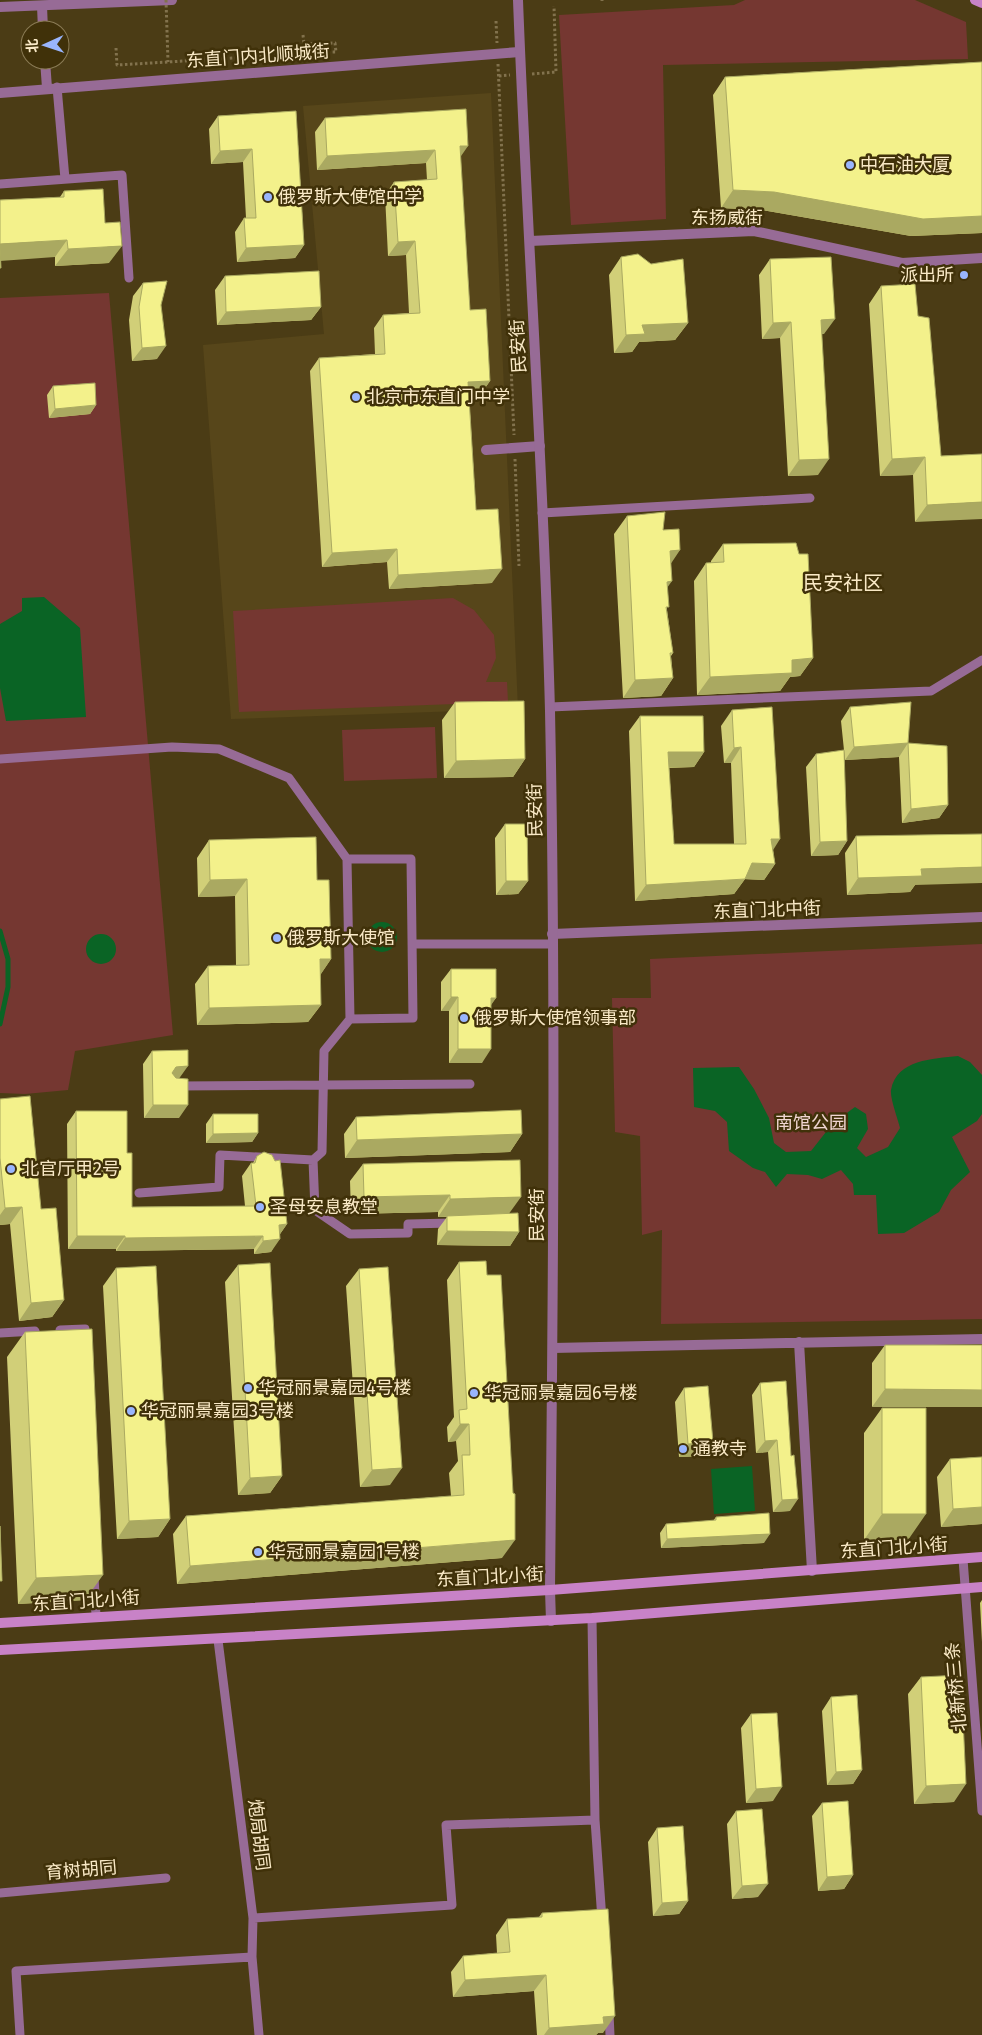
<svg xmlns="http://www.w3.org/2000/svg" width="982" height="2035" font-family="'Fira Sans','Noto Sans SC',sans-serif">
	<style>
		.built { fill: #57461a }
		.green { fill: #753731 }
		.water { fill: #0a6425 }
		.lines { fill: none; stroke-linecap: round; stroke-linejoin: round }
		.stream { stroke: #0a6425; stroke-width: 5 }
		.path { stroke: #82724d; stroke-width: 3; stroke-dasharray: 2.5 2.5; stroke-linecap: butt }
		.service { stroke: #976b96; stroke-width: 9 }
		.minor { stroke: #976b96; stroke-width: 10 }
		.tertiary { stroke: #976b96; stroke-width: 10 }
		.secondary { stroke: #c882c7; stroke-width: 10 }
		.path-bridge { stroke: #82724d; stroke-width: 3; stroke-dasharray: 2.5 2.5; stroke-linecap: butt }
		.wall { fill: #d1cf78 }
		.shaded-wall { fill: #aaa961 }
		.building { fill: #f3f18b; stroke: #aaa961 }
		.poi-dot { fill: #99b5fd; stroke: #403109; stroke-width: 2 }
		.labels { text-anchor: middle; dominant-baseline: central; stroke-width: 5; stroke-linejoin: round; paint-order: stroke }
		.street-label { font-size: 18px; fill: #f9e9c6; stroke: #403109 }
		.poi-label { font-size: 18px; fill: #f9e9c6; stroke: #403109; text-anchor: start }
		.park-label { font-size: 18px; fill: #f0d5d1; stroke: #403109 }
		.quarter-label { font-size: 20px; fill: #f9e9c6; stroke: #403109 }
	</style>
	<rect width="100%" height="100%" fill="#4b3c15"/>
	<path class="built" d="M491,93L518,709L231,719L203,345L324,334L303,106Z"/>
	<path class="green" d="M745,0H915L966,22L968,59L663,65L666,219L571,225L559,15L734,5Z
		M109,293L173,1035L75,1051L68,1090L25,1094L0,1093V298Z
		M453,598L474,610L494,635L496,658L486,682H507L508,702L239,712L233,611Z
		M435,727L437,778L344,781L342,730Z
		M982,944V1319L661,1324L662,1230L642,1235L640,1136L615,1132L612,998H651L650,959Z"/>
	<path class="water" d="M44,597L80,628L86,717L6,721L0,688V624L22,611V598Z
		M367 937a15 15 0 1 1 30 0a15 15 0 1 1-30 0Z
		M86 949a15 15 0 1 1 30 0a15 15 0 1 1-30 0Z
		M958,1056L970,1062L982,1075V1114L977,1121L952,1137L970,1172L951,1190L939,1212L904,1233L878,1234L876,1195H854L853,1184L841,1170L822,1179L808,1175L787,1174L776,1187L765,1172L753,1168L729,1151L727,1122L715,1111L694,1107L693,1068L739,1067L754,1089L769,1118L774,1143L786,1152L811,1151L833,1123L855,1107L866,1114L868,1129L857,1148L866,1157L888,1147L900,1128C898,1119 890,1099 891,1090C897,1059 933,1059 958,1056Z
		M752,1466L755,1511L714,1514L711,1469Z"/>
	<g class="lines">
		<path class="stream" d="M0,931L8,959V987L0,1024"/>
		<path class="path" d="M602,1V0
			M496,21L497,43
			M303,35L304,44L335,43L336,52H332
			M116,48L117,65L318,53
			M498,64L514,435
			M532,74L556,72L554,6
			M499,76L510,75
			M515,459L519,566"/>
		<path class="service" d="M57,87L65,179
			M0,184L122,175L129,278
			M542,513L810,498
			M550,707L931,691L982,660
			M0,759L172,747L219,749L289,778L347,859L350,1019L324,1051L322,1152L313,1160L220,1155L219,1187L139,1193
			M347,859H411L413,1018L350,1019
			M412,944H553
			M177,1086L470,1084
			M313,1160L315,1210L350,1234L408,1233V1224L452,1223
			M60,1330L85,1329L86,1341
			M0,1333L35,1331
			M963,1559L982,1811
			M94,1576L96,1616
			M592,1618L595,1820L602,1920
			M218,1640L253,1918L252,1957L259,2035
			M0,1893L166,1878
			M253,1918L452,1905L446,1825L595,1820
			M609,2013L610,2035
			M20,2035L16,1971L252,1957"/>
		<path class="minor" d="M42,6L43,30
			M45,60L47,88
			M0,93L519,52
			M530,241L754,231L902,263L982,258
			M486,450L540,446
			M552,934L982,917
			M799,1342L812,1571
			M553,1348L982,1339"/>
		<path class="tertiary" d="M518,0C527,237 544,474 550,711C556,1004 553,1297 550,1590L551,1621
			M0,7L172,0"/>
		<path class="secondary" d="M975,0L982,3
			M0,1623L550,1590L982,1557
			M0,1650L592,1618L982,1587"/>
		<path class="path-bridge" d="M166,0L168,62"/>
	</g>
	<path class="wall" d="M982,62V233L911,236L762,210L721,208L713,95L725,77Z
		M296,111L304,245L295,258L237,262L235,232L244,218H246L243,162L211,164L209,129L218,116Z
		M325,118L460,157L470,310L490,381L480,395H469L476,510L492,583L389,589L387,562L322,567L310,371L319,358L375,354L374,328L383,315L409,313L406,255L388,256L385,195L394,182L427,180L426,163L317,170L315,132Z
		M64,191L105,223L109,263L55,266V257L0,200L60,197Z
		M621,257L688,323L675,340L639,342L632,352L614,353L609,275Z
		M770,259L824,334H822L818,475L788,476L780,338L762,339L759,275Z
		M225,276L321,307L311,320L217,325L215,290Z
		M143,283L161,305L157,359L132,361L129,320L133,296Z
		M881,286L918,316L941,456L982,454L915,522L913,475L880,476L869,304Z
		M53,386L96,405L90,414L49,418L47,395Z
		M627,516L663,530L671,564L667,588V610L673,653L671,656L673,678L661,696L623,698L614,534Z
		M723,544L813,658L800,676L790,677L780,691L697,695L694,581L706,563H711V561Z
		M455,702L525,759L513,777L444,778L442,720Z
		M850,707L908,743L948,805L939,818L902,823L899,757L845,760L841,721Z
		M732,710L773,850L775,864L764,880L745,879L734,894L635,901L629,731L640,716L704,752L694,767L669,768L674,844H734L731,763H724L721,726Z
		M816,754L847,841L838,855L811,856L806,767Z
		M505,824L528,881L518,894L496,895L495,838Z
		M856,836L915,885L910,892L847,895L845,853Z
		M209,840L317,880L331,959L320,975L321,1005L308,1022L197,1025L195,984L208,966L236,965L235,896L198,897L197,858Z
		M451,969L496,998L491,1004L482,1063H449V1011H441V982Z
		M152,1051L179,1078V1118H144L143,1064Z
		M0,1099L41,1209L64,1300L52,1317L19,1321L10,1224L0,1225Z
		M76,1111L127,1153L132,1207L245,1206L242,1176L251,1163H253L257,1156L287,1224L280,1234L271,1252L254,1254V1249L116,1251V1249H68L67,1124Z
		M213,1114L258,1133L252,1142L206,1143V1124Z
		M356,1117L522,1134L510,1152L345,1158L344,1134Z
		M363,1164L509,1214L519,1232L510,1246L437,1245L438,1229L447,1217H438V1212L351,1214L350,1181Z
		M459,1262L502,1558L177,1584L173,1534L186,1516L451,1496L449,1473L458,1461L456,1441L448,1442L447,1427L454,1417L447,1280Z
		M238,1265L282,1476L270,1493L238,1495L225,1282Z
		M116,1268L170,1519L158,1537L117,1539L103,1286Z
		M359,1269L390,1485L360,1487L346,1286Z
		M25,1332L85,1600L18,1604L7,1357Z
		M885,1345H982L872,1407V1363Z
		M760,1383L791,1456L790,1511L773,1512L768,1452L756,1453L752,1395Z
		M684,1388L704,1456L679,1457L675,1402Z
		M882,1408L908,1540H864V1433Z
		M982,1457V1524L941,1527L937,1477L950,1459Z
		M716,1517L764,1543L661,1548L660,1533L666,1524L713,1521Z
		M982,1600V1642L980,1603Z
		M921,1677L954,1802L914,1804L908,1694Z
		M831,1697L862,1770L853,1784L827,1785L822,1711Z
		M751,1714L773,1801L746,1803L741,1728Z
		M822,1803L853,1875L844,1889L818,1891L812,1816Z
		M736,1811L758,1897L732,1899L727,1824Z
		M657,1828L688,1901L679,1914L653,1916L648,1842Z
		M542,1913L603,2033H598L596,2035H537L534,1991L453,1997L451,1972L463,1956L497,1953L496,1935L507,1919L539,1917Z"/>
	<path class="shaded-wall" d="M460,146H468L459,159Z
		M252,149L243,162L211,164L220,151Z
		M435,150L426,163L317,170L327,156Z
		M733,190L774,192L982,216V233L911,236L762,210L721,208Z
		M67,240L55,257L0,261V244Z
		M415,241L406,255L388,256L398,242Z
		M304,245L295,258L237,262L246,248Z
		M122,246L109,263L55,266L68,249Z
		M321,307L311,320L217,325L226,312Z
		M835,319L824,334L810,335L821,320Z
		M791,322L780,338L762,339L773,323Z
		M688,323L675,340L639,342L632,352L614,353L626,335L642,325Z
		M166,346L157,359L132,361L142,348Z
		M490,381L480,395L459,396L468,382Z
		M96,405L90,414L49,418L55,409Z
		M925,457L913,475L880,476L892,459Z
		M829,459L818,475L788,476L799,460Z
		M982,502V519L915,522L927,505Z
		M397,549L387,562L322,567L332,553Z
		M680,550L668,568L670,551Z
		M502,569L492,583L389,589L398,575Z
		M672,581L659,599L667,582Z
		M813,658L800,676L790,677L780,691L697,695L710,677L792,660Z
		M673,678L661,696L623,698L635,680Z
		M908,743L899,757L845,760L854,747Z
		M741,747L731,763H724L734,748Z
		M668,752H704L694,767L657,768Z
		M525,759L513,777L444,778L456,761Z
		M948,805L939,818L902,823L911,809Z
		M771,839H780L770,855Z
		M847,841L838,855L811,856L820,842Z
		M752,863L775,864L764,880L741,879Z
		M982,867V883L915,885L910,892L847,895L858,878L921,869Z
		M247,879L235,896L198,897L210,880Z
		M745,879L734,894L635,901L646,885Z
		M506,881H528L518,894L496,895Z
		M320,959H331L319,977Z
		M451,997H458L449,1011H441Z
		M491,998H496L487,1011Z
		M321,1005L308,1022L197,1025L209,1008Z
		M458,1049H491L482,1063H449Z
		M188,1066L178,1080H166L176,1067Z
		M153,1105H188L179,1118H144Z
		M258,1133L252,1142L206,1143L213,1134Z
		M522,1134L510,1152L345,1158L357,1140Z
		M450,1195L438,1212L351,1214L364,1197Z
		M521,1197L508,1215L438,1217L450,1199Z
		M22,1207L10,1224L0,1225V1215L5,1208Z
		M287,1224L278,1237L279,1225Z
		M447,1231L519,1232L510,1246L437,1245Z
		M77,1236H125L116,1249H68Z
		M263,1236L254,1249L116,1251L125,1238Z
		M280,1239L271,1252L254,1254L263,1241Z
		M64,1300L52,1317L19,1321L31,1303Z
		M885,1389L982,1390V1407H872Z
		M460,1424H469L456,1441L448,1442Z
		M777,1440L768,1452L756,1453L765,1441Z
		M713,1442L704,1456L679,1457L688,1444Z
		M402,1468L390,1485L360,1487L372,1470Z
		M282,1476L270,1493L238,1495L250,1478Z
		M798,1499L790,1511L773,1512L782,1500Z
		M982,1507V1524L941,1527L953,1509Z
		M882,1514H926L908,1540H864Z
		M170,1519L158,1537L117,1539L129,1521Z
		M770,1534L764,1543L661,1548L667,1539Z
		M515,1540L502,1558L177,1584L190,1566Z
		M103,1575L85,1600L18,1604L36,1578Z
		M862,1770L853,1784L827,1785L836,1772Z
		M966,1784L954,1802L914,1804L926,1786Z
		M782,1787L773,1801L746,1803L756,1789Z
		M853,1875L844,1889L818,1891L827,1877Z
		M768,1884L758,1897L732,1899L742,1886Z
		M688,1901L679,1914L653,1916L662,1903Z
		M546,1975L534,1991L453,1997L465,1980Z
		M615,2016L603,2033H598L596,2035H544L549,2028L603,2017Z"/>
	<path class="building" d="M982,62V216L923,219L774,192L733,190L725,77Z
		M466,109L468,146H460L470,310L486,309L490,381L468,382L476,510L498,509L502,569L398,575L397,549L332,553L319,358L385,354L383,315L420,313L415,241L398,242L394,182L437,179L435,150L327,156L325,118Z
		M296,111L304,245L246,248L244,218H256L252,149L220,151L218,116Z
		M103,189L105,223L120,222L122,246L68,249L67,240L0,244V200L64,197V191Z
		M0,248L1,268H0Z
		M638,254L651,264L683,259L688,323L642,325L645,334L626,335L621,257Z
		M831,257L835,319L821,320L829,459L799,460L791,322L773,323L770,259Z
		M319,271L321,307L226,312L225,276Z
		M167,281L161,305L166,346L142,348L139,307L143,283Z
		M915,284L918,316L929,318L941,456L982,454V502L927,505L925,457L892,459L881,286Z
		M95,383L96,405L55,409L53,386Z
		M665,512L663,530L679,529L680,550L670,551L672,581L667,582L669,607H666L673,653H670L673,678L635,680L627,516Z
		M796,543L799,554H808L813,658L792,660V673L710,677L706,563L724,562L723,544Z
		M524,701L525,759L456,761L455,702Z
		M911,702L908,743L854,747L850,707Z
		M772,707L780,839H771L775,864L752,863L745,879L646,885L640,716H703L704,752H668L674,844H746L741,747L734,748L732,710Z
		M908,743L947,746L948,805L911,809Z
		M844,750L847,841L820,842L816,754Z
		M505,824H527L528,881H506Z
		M982,834V867L921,869L922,876L858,878L856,836Z
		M316,837L317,880H329L331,959H320L321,1005L209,1008L208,966L249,965L247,879L210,880L209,840Z
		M451,969H496V998H491V1049H458V997H451Z
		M188,1050V1066L176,1067L172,1073L176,1078L188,1079V1105H153L152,1051Z
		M30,1096L41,1209L56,1208L64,1300L31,1303L22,1207L5,1208L0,1158V1099Z
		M521,1110L522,1134L357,1140L356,1117Z
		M76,1111H127V1153H132V1207L256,1206L251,1163H255L257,1156L264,1152L272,1155L275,1161L280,1160L287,1224L279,1225L280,1239L263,1241V1236L125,1238V1236H77Z
		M213,1114H258V1133L213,1134Z
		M520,1160L521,1197L450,1199V1195L364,1197L363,1164Z
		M518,1213L519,1232L447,1231V1216Z
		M486,1261L487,1275H501L513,1493L515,1494V1540L190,1566L186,1516L464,1495L462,1455H470L469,1424H460L459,1410L467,1409L459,1262Z
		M270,1263L282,1476L250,1478L238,1265Z
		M156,1266L170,1519L129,1521L116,1268Z
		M388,1267L402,1468L372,1470L359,1269Z
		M92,1329L103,1575L36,1578L25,1332Z
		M885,1345H982V1390L885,1389Z
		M786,1381L791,1456L794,1455L798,1499L782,1500L777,1440L765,1441L760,1383Z
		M708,1386L713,1442L688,1444L684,1388Z
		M882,1408H926V1514H882Z
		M982,1457V1507L953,1509L950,1459Z
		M769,1513L770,1534L667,1539L666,1524L716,1520V1517Z
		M0,1526L2,1581H0Z
		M961,1675L966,1784L926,1786L921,1677Z
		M857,1695L862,1770L836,1772L831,1697Z
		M777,1713L782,1787L756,1789L751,1714Z
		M848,1801L853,1875L827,1877L822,1803Z
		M762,1809L768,1884L742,1886L736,1811Z
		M683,1826L688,1901L662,1903L657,1828Z
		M608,1909L615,2016L603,2017L604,2024L549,2028L546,1975L465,1980L463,1956L510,1952L507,1919L542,1917V1913Z"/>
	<g class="poi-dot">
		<circle cx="850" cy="165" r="5"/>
		<circle cx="268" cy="197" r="5"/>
		<circle cx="964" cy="275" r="5"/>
		<circle cx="356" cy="397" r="5"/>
		<circle cx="277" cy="938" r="5"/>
		<circle cx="464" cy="1018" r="5"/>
		<circle cx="11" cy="1169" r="5"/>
		<circle cx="260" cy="1207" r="5"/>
		<circle cx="248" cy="1388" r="5"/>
		<circle cx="474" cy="1393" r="5"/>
		<circle cx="131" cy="1411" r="5"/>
		<circle cx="683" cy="1449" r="5"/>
		<circle cx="258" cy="1552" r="5"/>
	</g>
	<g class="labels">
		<g class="street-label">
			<text transform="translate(258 56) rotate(-4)">东直门内北顺城街</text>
			<text x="727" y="218">东扬威街</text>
			<text transform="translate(518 346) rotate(-93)">民安街</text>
			<text transform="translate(535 810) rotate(-91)">民安街</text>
			<text transform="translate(767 910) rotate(-2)">东直门北中街</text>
			<text transform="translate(537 1215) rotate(-90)">民安街</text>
			<text transform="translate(894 1548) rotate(-4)">东直门北小街</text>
			<text transform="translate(490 1577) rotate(-3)">东直门北小街</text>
			<text transform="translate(86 1601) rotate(-4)">东直门北小街</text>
			<text transform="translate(956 1687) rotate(-95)">北新桥三条</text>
			<text transform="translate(259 1835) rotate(83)">炮局胡同</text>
			<text transform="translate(81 1870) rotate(-5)">育树胡同</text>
		</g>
		<g class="poi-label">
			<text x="860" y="165">中石油大厦</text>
			<text x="278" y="197">俄罗斯大使馆中学</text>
			<text x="954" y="275" text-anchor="end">派出所</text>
			<text x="366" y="397">北京市东直门中学</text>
			<text x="287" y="938">俄罗斯大使馆</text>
			<text x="474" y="1018">俄罗斯大使馆领事部</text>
			<text x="21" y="1169">北官厅甲2号</text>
			<text x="270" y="1207">圣母安息教堂</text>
			<text x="258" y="1388">华冠丽景嘉园4号楼</text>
			<text x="484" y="1393">华冠丽景嘉园6号楼</text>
			<text x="141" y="1411">华冠丽景嘉园3号楼</text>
			<text x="693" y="1449">通教寺</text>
			<text x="268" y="1552">华冠丽景嘉园1号楼</text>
		</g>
		<g class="park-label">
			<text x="811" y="1123">南馆公园</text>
		</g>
		<g class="quarter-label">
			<text x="843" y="583">民安社区</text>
		</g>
	</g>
	<g transform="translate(45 45) rotate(267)"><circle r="24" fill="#403109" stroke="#8a7b55"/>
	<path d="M0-4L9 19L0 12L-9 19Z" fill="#99b5fd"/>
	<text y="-8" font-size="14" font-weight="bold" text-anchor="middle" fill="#f9e9c6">北</text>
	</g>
</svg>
